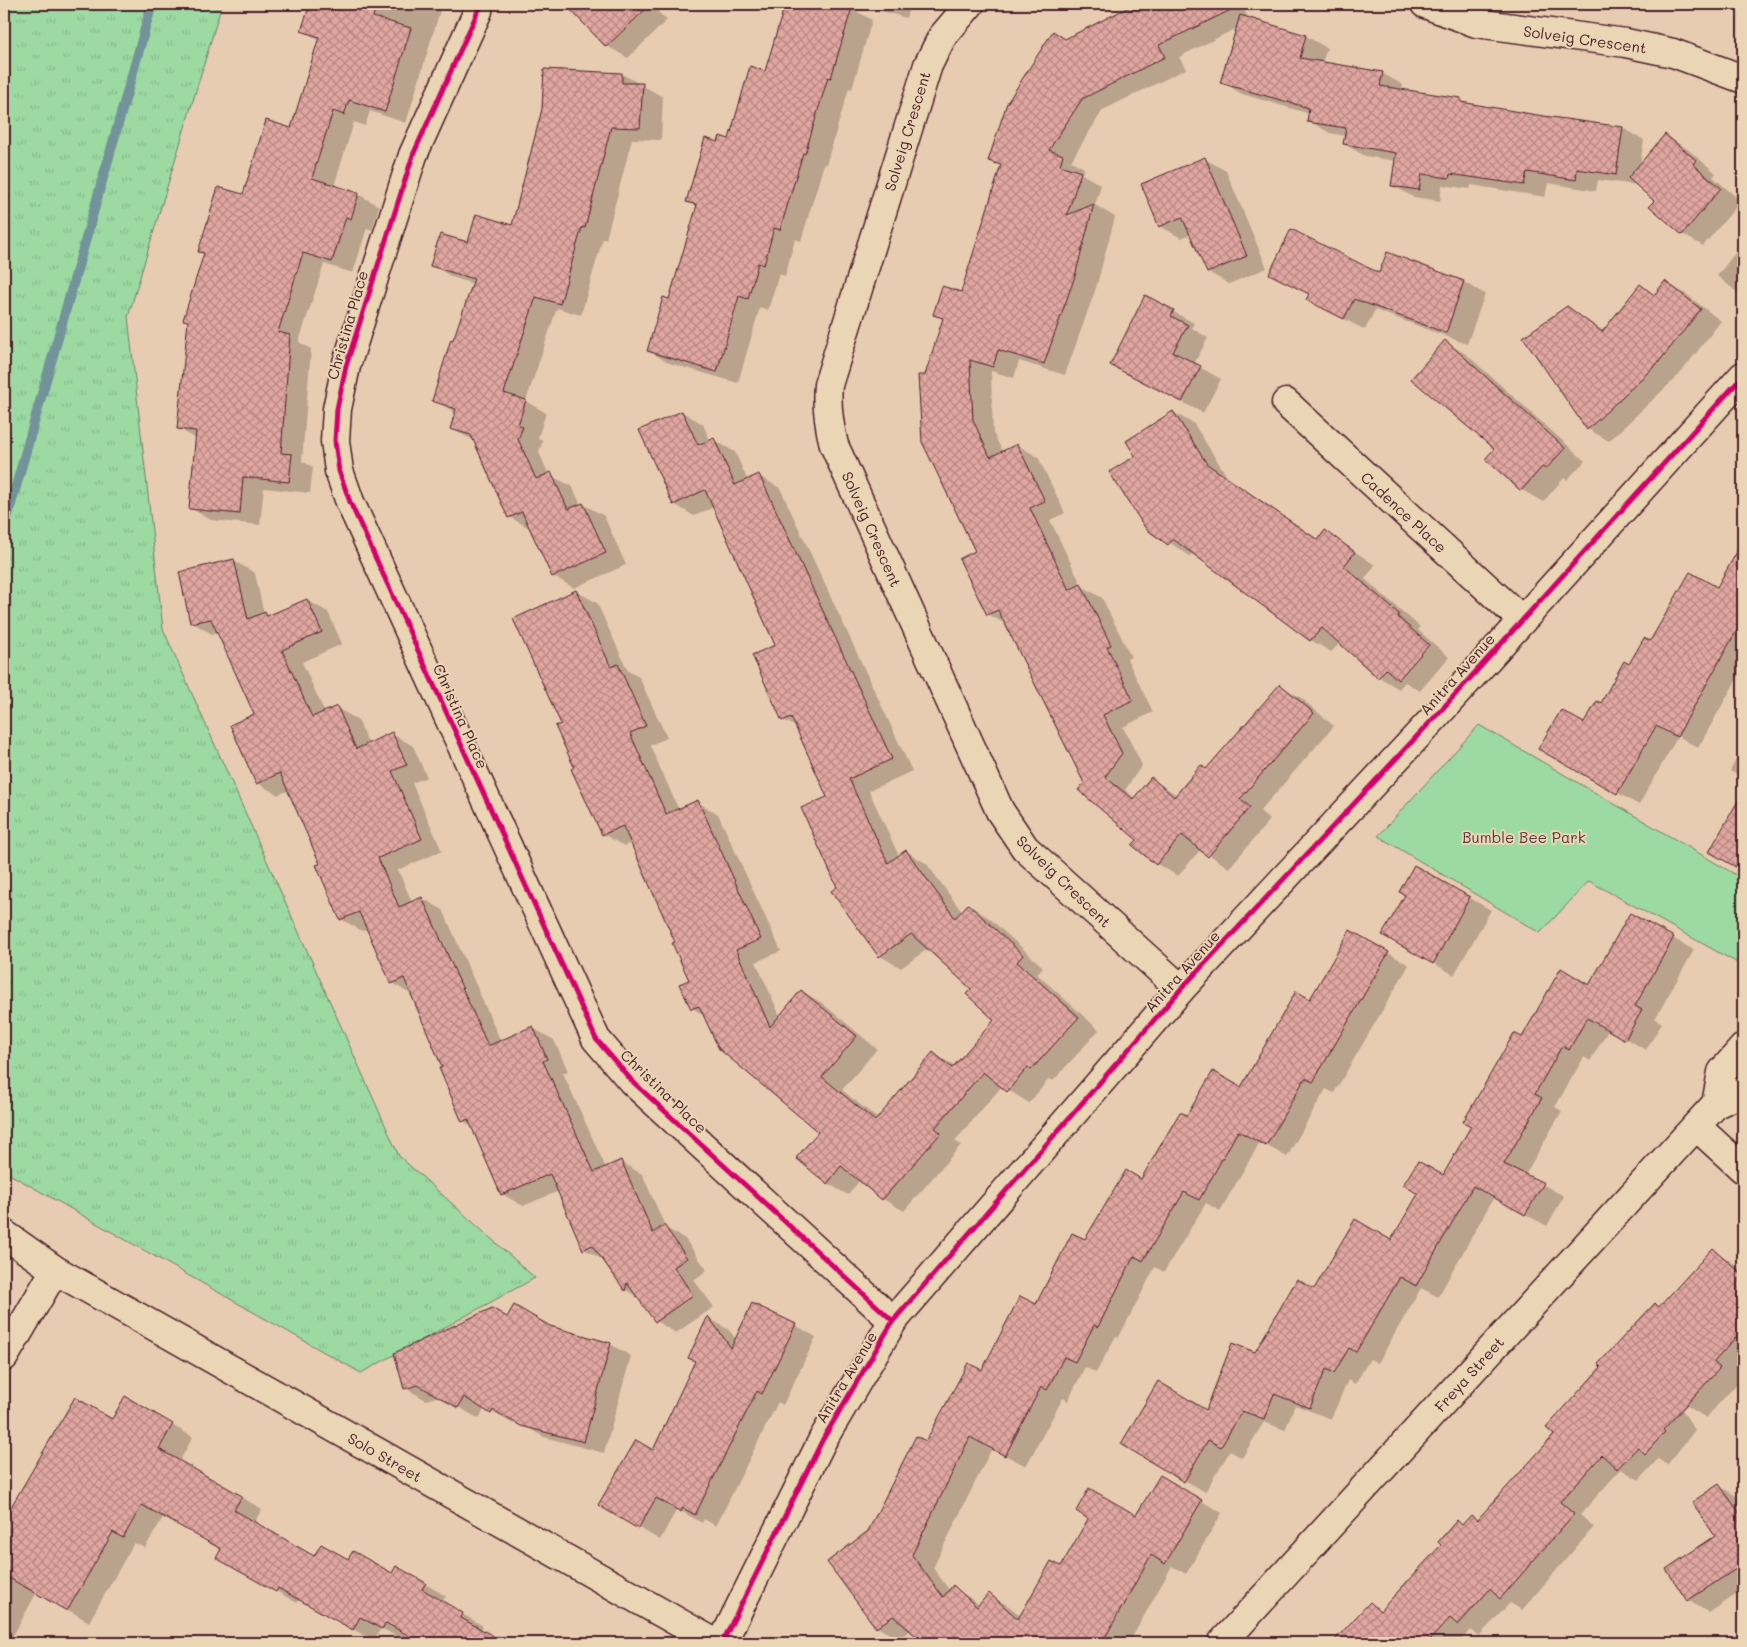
<svg xmlns="http://www.w3.org/2000/svg" width="1747" height="1647" font-family="Mali,sans-serif">
	<style>
		.grass { fill: url(#grass-tufts); stroke: #737c66 }
		.park { fill: #9cdaa2; stroke: #737c66 }
		.shadow { fill: #0003 }
		.lines { fill: none; stroke-linecap: round; stroke-linejoin: round }
		.stream { stroke: #73939b; stroke-width: 10 }
		.building { fill: url(#building-cross-hatch); stroke: #4a1f2b }
		.street-casing { stroke: #4a1f2b; stroke-width: 31 }
		.secondary-casing { stroke: #4a1f2b; stroke-width: 31 }
		.street { stroke: #ead6b5; stroke-width: 28 }
		.secondary { stroke: #ead6b5; stroke-width: 28 }
		.cycleway-casing { stroke: #ead6b5; stroke-width: 8 }
		.cycleway { stroke: #d6006c; stroke-width: 5 }
		.labels { text-anchor: middle; dominant-baseline: central; stroke-width: 4; stroke-linejoin: round; paint-order: stroke }
		.street-label { font-size: 15px; fill: #4a1f2b; stroke: #ead6b5 }
		.park-label { font-size: 15px; fill: #563b3d; stroke: #ead6b5 }
	</style>
	<defs>
		<pattern id="grass-tufts" width="24" height="20" patternUnits="userSpaceOnUse" patternTransform="scale(1.25)"><rect width="24" height="20" fill="#9cdaa2"/><path d="M3 7l-1-3M5 7V3M7 7l1-3M15 17l-1-3M17 17v-4M19 17l1-3" fill="none" stroke="#88bb8c"/></pattern>
		<pattern id="building-cross-hatch" width="8" height="8" patternUnits="userSpaceOnUse" patternTransform="scale(1.25)"><rect width="8" height="8" fill="#e0a6a0"/><path d="M0 0l8 8M0 8l8-8" fill="none" stroke="#b88783"/></pattern>
	</defs>
	<rect width="100%" height="100%" fill="#e8ccb1"/>
	<filter id="ink" filterUnits="userSpaceOnUse"><feTurbulence type="fractalNoise" baseFrequency=".02" numOctaves="2"/><feDisplacementMap in="SourceGraphic" scale="10" xChannelSelector="R" yChannelSelector="G"/><feConvolveMatrix kernelMatrix="1 2 1 2 8 2 1 2 1" color-interpolation-filters="sRGB"/></filter>
	<g filter="url(#ink)">
		<path class="grass" d="M4,4H222L128,317L163,629L399,1156L535,1278L361,1373L4,1171Z"/>
		<path class="park" d="M1479,725L1743,879V966L1589,881L1540,933L1378,836Z"/>
		<path class="shadow" d="M311,4H442L406,123L370,111L365,126L354,122L334,186L358,194L379,206L372,230L367,228L353,273L324,264L299,342L311,349L302,461L313,467L310,493L264,488L260,525L211,520L190,508L196,439L178,428L205,254L199,251L244,196L292,129L319,40L303,31Z
			M567,4H666L658,12L667,20L628,58L607,46Z
			M786,4H836L851,8L872,20L852,89L849,88L826,165L824,164L801,241L795,239L785,276L779,274L768,310L760,307L738,383L669,363L649,351L670,300L698,207L687,201L719,144L729,141L766,72Z
			M867,4H910L906,18L875,9Z
			M1138,4H1241L1249,19L1306,36L1327,48L1322,63L1382,73L1403,85L1402,91L1461,100L1469,104L1623,128L1644,140L1640,165L1665,136L1686,148L1716,173L1713,177L1741,201L1703,246L1682,234L1656,201L1637,185L1598,180L1596,191L1548,183L1545,197L1471,185L1470,189L1442,185L1440,201L1413,197L1392,185L1396,161L1365,156L1344,144L1345,136L1330,133L1309,121L1310,114L1242,94L1222,82L1237,28L1179,57L1186,69L1103,110L1071,161L1084,168L1082,174L1101,185L1095,205L1115,217L1096,288L1065,375L1019,361L1014,378L991,371L993,433L1003,452L1017,445L1038,457L1065,513L1050,520L1082,586L1102,598L1131,657L1127,659L1153,712L1123,727L1142,765L1125,790L1135,798L1152,779L1177,795L1207,770L1281,686L1301,698L1334,726L1260,811L1270,820L1229,868L1201,849L1178,876L1157,864L1134,845L1138,840L1086,783L1007,625L988,614L976,552L926,376L943,319L934,314L962,294L1002,167L990,160L1065,40Z
			M622,74L663,97L661,140L632,139L606,239L603,238L581,315L557,308L526,401L546,413L538,438L543,440L539,452L549,475L572,486L581,505L583,504L604,516L626,565L574,588L553,576L531,529L509,517L475,441L451,429L456,413L434,400L473,284L452,277L432,265L469,244L513,226Z
			M1205,159L1226,171L1267,268L1229,284L1208,272L1191,234L1181,238L1160,226Z
			M1743,243V297L1717,276Z
			M1387,253L1464,282L1485,294L1467,344L1375,310L1365,330L1307,299L1310,295L1270,273L1379,275Z
			M1666,282L1686,294L1721,321L1679,375L1609,441L1588,429L1525,338L1567,308L1604,331L1640,286L1656,295Z
			M1146,297L1194,323L1192,328L1208,338L1194,364L1221,379L1203,413L1132,376Z
			M1445,342L1466,354L1585,461L1567,480L1564,478L1543,502L1522,490L1496,449Z
			M682,412L703,424L710,441L714,440L735,452L748,481L759,476L780,488L912,771L869,791L899,856L906,851L927,864L962,912L969,905L989,918L1043,967L1037,974L1099,1030L1053,1081L1049,1079L1029,1103L1002,1086L955,1141L961,1145L904,1211L883,1199L860,1180L848,1195L827,1183L820,1131L706,1016L692,1008L690,980L676,942L632,843L624,846L603,834L576,768L562,724L576,591L597,603L628,671L639,677L667,738L650,745L679,810L697,802L718,814L781,951L756,962L780,1016L801,991L822,1003L877,1049L842,1090L878,1119L933,1053L955,1066L996,1019L972,989L929,948L901,968L880,956L838,887L829,797L798,728L783,720L777,645L714,507L694,516L674,504Z
			M1173,412L1194,424L1228,478L1319,540L1326,532L1375,565L1365,579L1420,627L1418,630L1449,657L1420,691L1405,682L1399,689L1379,677L1340,643L1331,652L1311,640L1193,552L1190,556L1147,528L1137,456Z
			M1743,544V668L1698,748L1678,736L1639,805L1540,749L1585,724L1650,643L1718,589Z
			M234,561L255,573L264,614L270,616L307,600L328,612L342,644L302,662L325,713L337,708L358,720L369,744L392,734L413,746L427,777L412,783L442,851L398,870L412,902L422,898L443,910L501,1042L533,1028L554,1040L568,1071L563,1073L606,1168L621,1162L642,1174L666,1228L685,1239L707,1270L694,1280L714,1307L676,1333L656,1321L639,1298L626,1290L605,1261L584,1249L559,1191L523,1206L502,1194L473,1127L463,1121L443,1067L412,995L392,983L368,929L362,931L341,919L322,864L289,790L278,795L257,783L255,715L219,633L212,634L191,622Z
			M1743,746V778L1730,771Z
			M1743,794V870L1710,851Z
			M1414,866L1491,910L1454,975L1384,935L1406,895Z
			M1631,915L1694,950L1655,1019L1662,1023L1646,1050L1609,1029L1590,1061L1584,1057L1555,1107L1562,1111L1525,1175L1564,1196L1547,1226L1494,1197L1438,1297L1421,1288L1378,1363L1370,1359L1355,1384L1348,1380L1331,1419L1295,1405L1285,1430L1264,1422L1242,1458L1230,1451L1205,1492L1122,1444L1207,1411L1256,1354L1315,1290L1392,1241L1443,1177L1522,1039L1590,986Z
			M1350,931L1409,965L1334,1093L1326,1089L1287,1157L1260,1142L1220,1211L1206,1203L1164,1272L1155,1267L1119,1337L1116,1336L1096,1373L1085,1367L1068,1401L1063,1398L1026,1466L992,1448L933,1568L950,1591L954,1587L980,1605L990,1595L1010,1607L1021,1616L1062,1568L1181,1489L1222,1513L1186,1574L1172,1566L1129,1643H925L911,1630L898,1639L877,1627L869,1532L927,1442L1085,1241L1142,1181L1188,1117L1242,1088L1311,1001Z
			M1713,1249L1743,1270V1377L1706,1418L1678,1400L1677,1402L1695,1430L1667,1465L1658,1459L1639,1480L1621,1469L1580,1515L1594,1527L1522,1610L1510,1603L1479,1636L1470,1630L1459,1643H1334L1370,1604L1382,1611L1443,1544L1457,1522L1463,1525L1478,1521L1556,1435L1603,1367L1655,1304L1660,1307Z
			M507,1318L610,1344L631,1356L604,1453L544,1437L515,1421L513,1424L485,1408L479,1419L440,1396L426,1400L405,1388Z
			M709,1318L729,1330L736,1339L795,1325L816,1337L783,1405L778,1402L716,1526L704,1519L702,1523L677,1509L660,1540L600,1505L653,1451L697,1361Z
			M125,1398L193,1437L179,1462L262,1509L254,1523L315,1558L349,1561L393,1575L397,1568L446,1596L442,1602L483,1626L481,1631L502,1643H424L408,1634L404,1640L381,1628L374,1641L300,1599L297,1603L218,1558L223,1549L164,1516L145,1548L134,1543L89,1622L37,1592L9,1643H4V1522L75,1399L113,1420Z
			M1719,1486L1740,1498L1743,1503V1597L1740,1592L1709,1613L1688,1600L1667,1569L1717,1537Z"/>
		<g class="lines">
			<path class="stream" d="M4,529L152,4"/>
		</g>
		<path class="building" d="M310,4H377L373,17L411,28L385,112L349,100L344,115L333,111L312,178L359,193L351,219L346,217L332,262L303,253L278,332L290,335L281,453L292,454L289,482L243,477L240,514L189,509L196,431L177,429L188,321L183,320L204,253L198,252L218,187L243,194L266,120L291,128L319,37L301,31Z
			M565,4H651L606,47Z
			M785,4H853L831,78L828,77L805,154L803,153L780,230L774,228L764,265L758,263L748,299L739,296L717,372L647,351L663,297L669,299L697,205L686,202L705,138L718,142L720,136L729,139L750,66L765,71Z
			M1135,4H1243L1159,45L1165,57L1082,99L1049,150L1063,155L1060,165L1081,172L1067,215L1094,204L1075,276L1044,364L998,350L993,367L970,360L973,420L990,457L1017,444L1045,501L1030,508L1069,590L1081,584L1111,645L1107,647L1133,700L1103,715L1122,753L1105,777L1133,799L1151,777L1174,797L1201,765L1206,769L1280,684L1314,713L1240,799L1250,807L1208,857L1182,835L1156,865L1132,845L1137,840L1078,790L1084,783L998,610L987,615L959,559L975,551L922,442L918,375H925L943,318L933,315L942,286L961,292L1001,165L988,161L1007,103L1053,31L1065,39Z
			M1240,15L1306,35L1300,58L1383,72L1380,86L1461,98V102L1537,115L1623,127L1616,175L1577,169L1576,180L1527,172L1524,185L1450,174L1449,178L1422,174L1419,190L1391,186L1396,153L1343,144L1346,128L1307,122L1309,108L1220,83Z
			M544,69L622,73V83H643L640,128L611,127L585,228L582,227L560,304L536,297L504,393L526,400L518,425L523,427L518,439L536,479L551,472L568,509L583,503L606,553L552,577L522,512L508,518L471,435L450,429L456,409L432,401L451,339L453,340L474,279L430,266L440,234L468,242L476,214L512,225L542,109Z
			M1665,134L1696,160L1693,164L1721,188L1682,235L1649,206L1654,201L1628,178Z
			M1205,157L1247,256L1207,273L1182,217L1159,227L1141,184Z
			M1291,229L1379,273L1387,252L1464,281L1446,333L1354,299L1344,319L1306,300L1309,294L1269,274Z
			M1665,281L1701,309L1658,363L1587,430L1523,337L1567,306L1602,332L1640,284L1654,295Z
			M1145,295L1174,310L1171,316L1188,325L1173,352L1201,366L1182,402L1110,365Z
			M1445,340L1565,448L1546,469L1542,467L1521,491L1485,459L1494,449L1411,379Z
			M682,411L698,445L714,438L735,485L759,474L892,759L849,779L888,863L906,850L955,918L968,904L1023,955L1017,962L1079,1017L1031,1070L1028,1067L1007,1092L983,1072L935,1128L941,1133L882,1200L841,1166L827,1184L796,1158L818,1132L719,1049L699,1006L691,1009L679,984L689,980L672,943L675,942L623,826L602,835L571,769L574,767L555,726L561,724L513,619L576,590L611,667L618,664L646,726L630,733L666,814L698,800L761,939L736,950L770,1027L801,990L857,1036L822,1077L875,1121L933,1052L952,1068L994,1020L966,994L971,989L911,934L879,957L831,891L837,887L801,808L827,797L791,717L782,721L752,655L775,645L705,490L673,505L639,430Z
			M1173,411L1207,464L1318,540L1325,530L1355,552L1344,566L1399,614L1398,617L1429,645L1398,680L1386,669L1378,678L1322,628L1310,641L1173,539L1168,545L1146,529L1109,472L1135,456L1126,441Z
			M1743,541V619L1677,737L1656,726L1617,794L1538,749L1561,710L1584,723L1597,701L1601,703L1624,661L1629,664L1644,638L1650,641L1690,572L1717,587Z
			M234,559L248,619L265,612L267,616L307,599L322,632L282,650L312,717L337,706L356,749L392,732L407,765L392,771L422,839L378,858L399,907L422,897L488,1046L533,1026L547,1059L543,1061L594,1172L621,1160L653,1233L664,1225L687,1258L674,1267L693,1295L655,1322L627,1283L625,1291L592,1245L583,1250L550,1174L501,1195L468,1119L462,1122L439,1068L442,1067L404,978L391,984L359,912L340,920L316,865L320,864L280,773L256,784L230,725L254,714L211,619L190,623L179,572Z
			M1743,792V871L1709,852Z
			M1414,865L1470,897L1433,964L1382,935L1405,895L1399,892Z
			M1630,913L1674,937L1635,1006L1642,1010L1625,1040L1587,1018L1569,1050L1562,1046L1535,1094L1542,1098L1504,1164L1544,1183L1525,1215L1473,1186L1416,1286L1400,1277L1356,1352L1349,1348L1334,1373L1326,1369L1310,1408L1274,1394L1264,1419L1242,1411L1221,1447L1208,1440L1184,1482L1121,1444L1158,1381L1206,1410L1232,1343L1255,1352L1297,1279L1314,1289L1355,1219L1391,1240L1418,1194L1403,1185L1418,1161L1443,1175L1471,1126L1463,1122L1514,1033L1522,1037L1561,968L1589,985Z
			M1350,930L1389,952L1313,1082L1305,1078L1266,1146L1238,1131L1199,1200L1184,1192L1143,1261L1134,1256L1098,1327L1094,1325L1075,1362L1064,1357L1047,1390L1041,1387L1005,1456L970,1437L912,1555L943,1597L953,1585L977,1607L989,1593L1018,1619L1051,1561L1061,1566L1088,1519L1076,1511L1089,1488L1136,1515L1160,1475L1202,1500L1165,1564L1151,1555L1102,1643H924L893,1616L876,1628L827,1562L868,1531L916,1436L926,1441L968,1363L982,1370L1020,1296L1036,1304L1072,1233L1085,1239L1126,1170L1141,1179L1180,1112L1187,1115L1213,1071L1241,1087L1296,991L1310,999Z
			M1713,1248L1743,1275V1329L1714,1362L1720,1368L1663,1430L1665,1432L1645,1454L1638,1447L1617,1469L1602,1455L1560,1502L1574,1514L1500,1599L1490,1589L1458,1625L1450,1618L1427,1643H1332L1370,1602L1380,1611L1441,1545L1438,1542L1457,1520L1462,1525L1471,1515L1477,1520L1554,1435L1546,1428L1601,1367L1598,1364L1655,1303L1659,1307Z
			M752,1303L796,1324L762,1394L757,1391L695,1515L683,1508L681,1512L656,1498L638,1529L598,1505L636,1440L653,1450L695,1361L688,1358L708,1316L731,1348Z
			M514,1305L550,1326L611,1343L584,1442L521,1426L493,1410L491,1414L464,1397L458,1408L418,1385L404,1389L394,1353L492,1308L507,1317Z
			M125,1396L173,1424L159,1449L242,1496L234,1510L314,1556L321,1544L348,1559L353,1551L392,1573L396,1566L426,1583L422,1589L463,1613L461,1618L506,1643H422L386,1623L382,1629L360,1617L353,1630L278,1588L276,1592L216,1558L221,1549L142,1505L123,1538L113,1532L67,1611L4,1575V1519L75,1397L112,1419Z
			M1719,1484L1743,1518V1579L1736,1569L1687,1601L1666,1569L1715,1536L1692,1502Z"/>
		<g class="lines">
			<defs>
				<path id="street" d="M970,4L942,37L928,65L828,385C826,406 829,425 834,445L1000,811L1025,848L1181,989
					M1425,4L1476,23L1626,43L1673,53L1743,79
					M478,11L413,155L346,366L337,409L335,441L339,471L350,502L596,1039L632,1081L893,1321
					M1286,403L1522,620
					M1696,1126L1743,1169
					M4,1234L55,1270L715,1643
					M4,1357L55,1270
					M722,1643L823,1439L893,1321L1181,989L1434,718L1743,376"/>
				<path id="secondary" d="M1716,1104L1722,1072L1743,1048
					M1222,1643L1716,1104L1743,1092"/>
			</defs>
			<use href="#street" class="street-casing"/>
			<use href="#secondary" class="secondary-casing"/>
			<use href="#street" class="street"/>
			<use href="#secondary" class="secondary"/>
			<defs>
				<path id="cycleway" d="M484,4L478,11L413,155L346,366L337,409L335,441L339,471L350,502L596,1039L632,1081L893,1321
					M722,1643L823,1439L893,1321L1181,989L1434,718L1743,376"/>
			</defs>
			<use href="#cycleway" class="cycleway-casing"/>
			<use href="#cycleway" class="cycleway"/>
		</g>
	</g>
	<g class="labels">
		<g class="street-label">
			<text transform="translate(1585 39) rotate(8)">Solveig Crescent</text>
			<text transform="translate(907 131) rotate(-73)">Solveig Crescent</text>
			<text transform="translate(347 325) rotate(-74)">Christina Place</text>
			<text transform="translate(1404 512) rotate(43)">Cadence Place</text>
			<text transform="translate(872 529) rotate(66)">Solveig Crescent</text>
			<text transform="translate(1457 674) rotate(-48)">Anitra Avenue</text>
			<text transform="translate(461 716) rotate(66)">Christina Place</text>
			<text transform="translate(1064 881) rotate(44)">Solveig Crescent</text>
			<text transform="translate(1182 971) rotate(-48)">Anitra Avenue</text>
			<text transform="translate(664 1091) rotate(44)">Christina Place</text>
			<text transform="translate(1469 1374) rotate(-48)">Freya Street</text>
			<text transform="translate(846 1377) rotate(-59)">Anitra Avenue</text>
			<text transform="translate(385 1457) rotate(30)">Solo Street</text>
		</g>
		<g class="park-label">
			<text x="1524" y="837">Bumble Bee Park</text>
		</g>
	</g>
	<rect width="1747" height="1647" fill="none" stroke="#ead6b5" stroke-width="20"/>
	<rect x="10" y="10" width="1727" height="1627" fill="none" stroke="#4a1f2b" stroke-width="2" filter="url(#ink)"/>
</svg>
